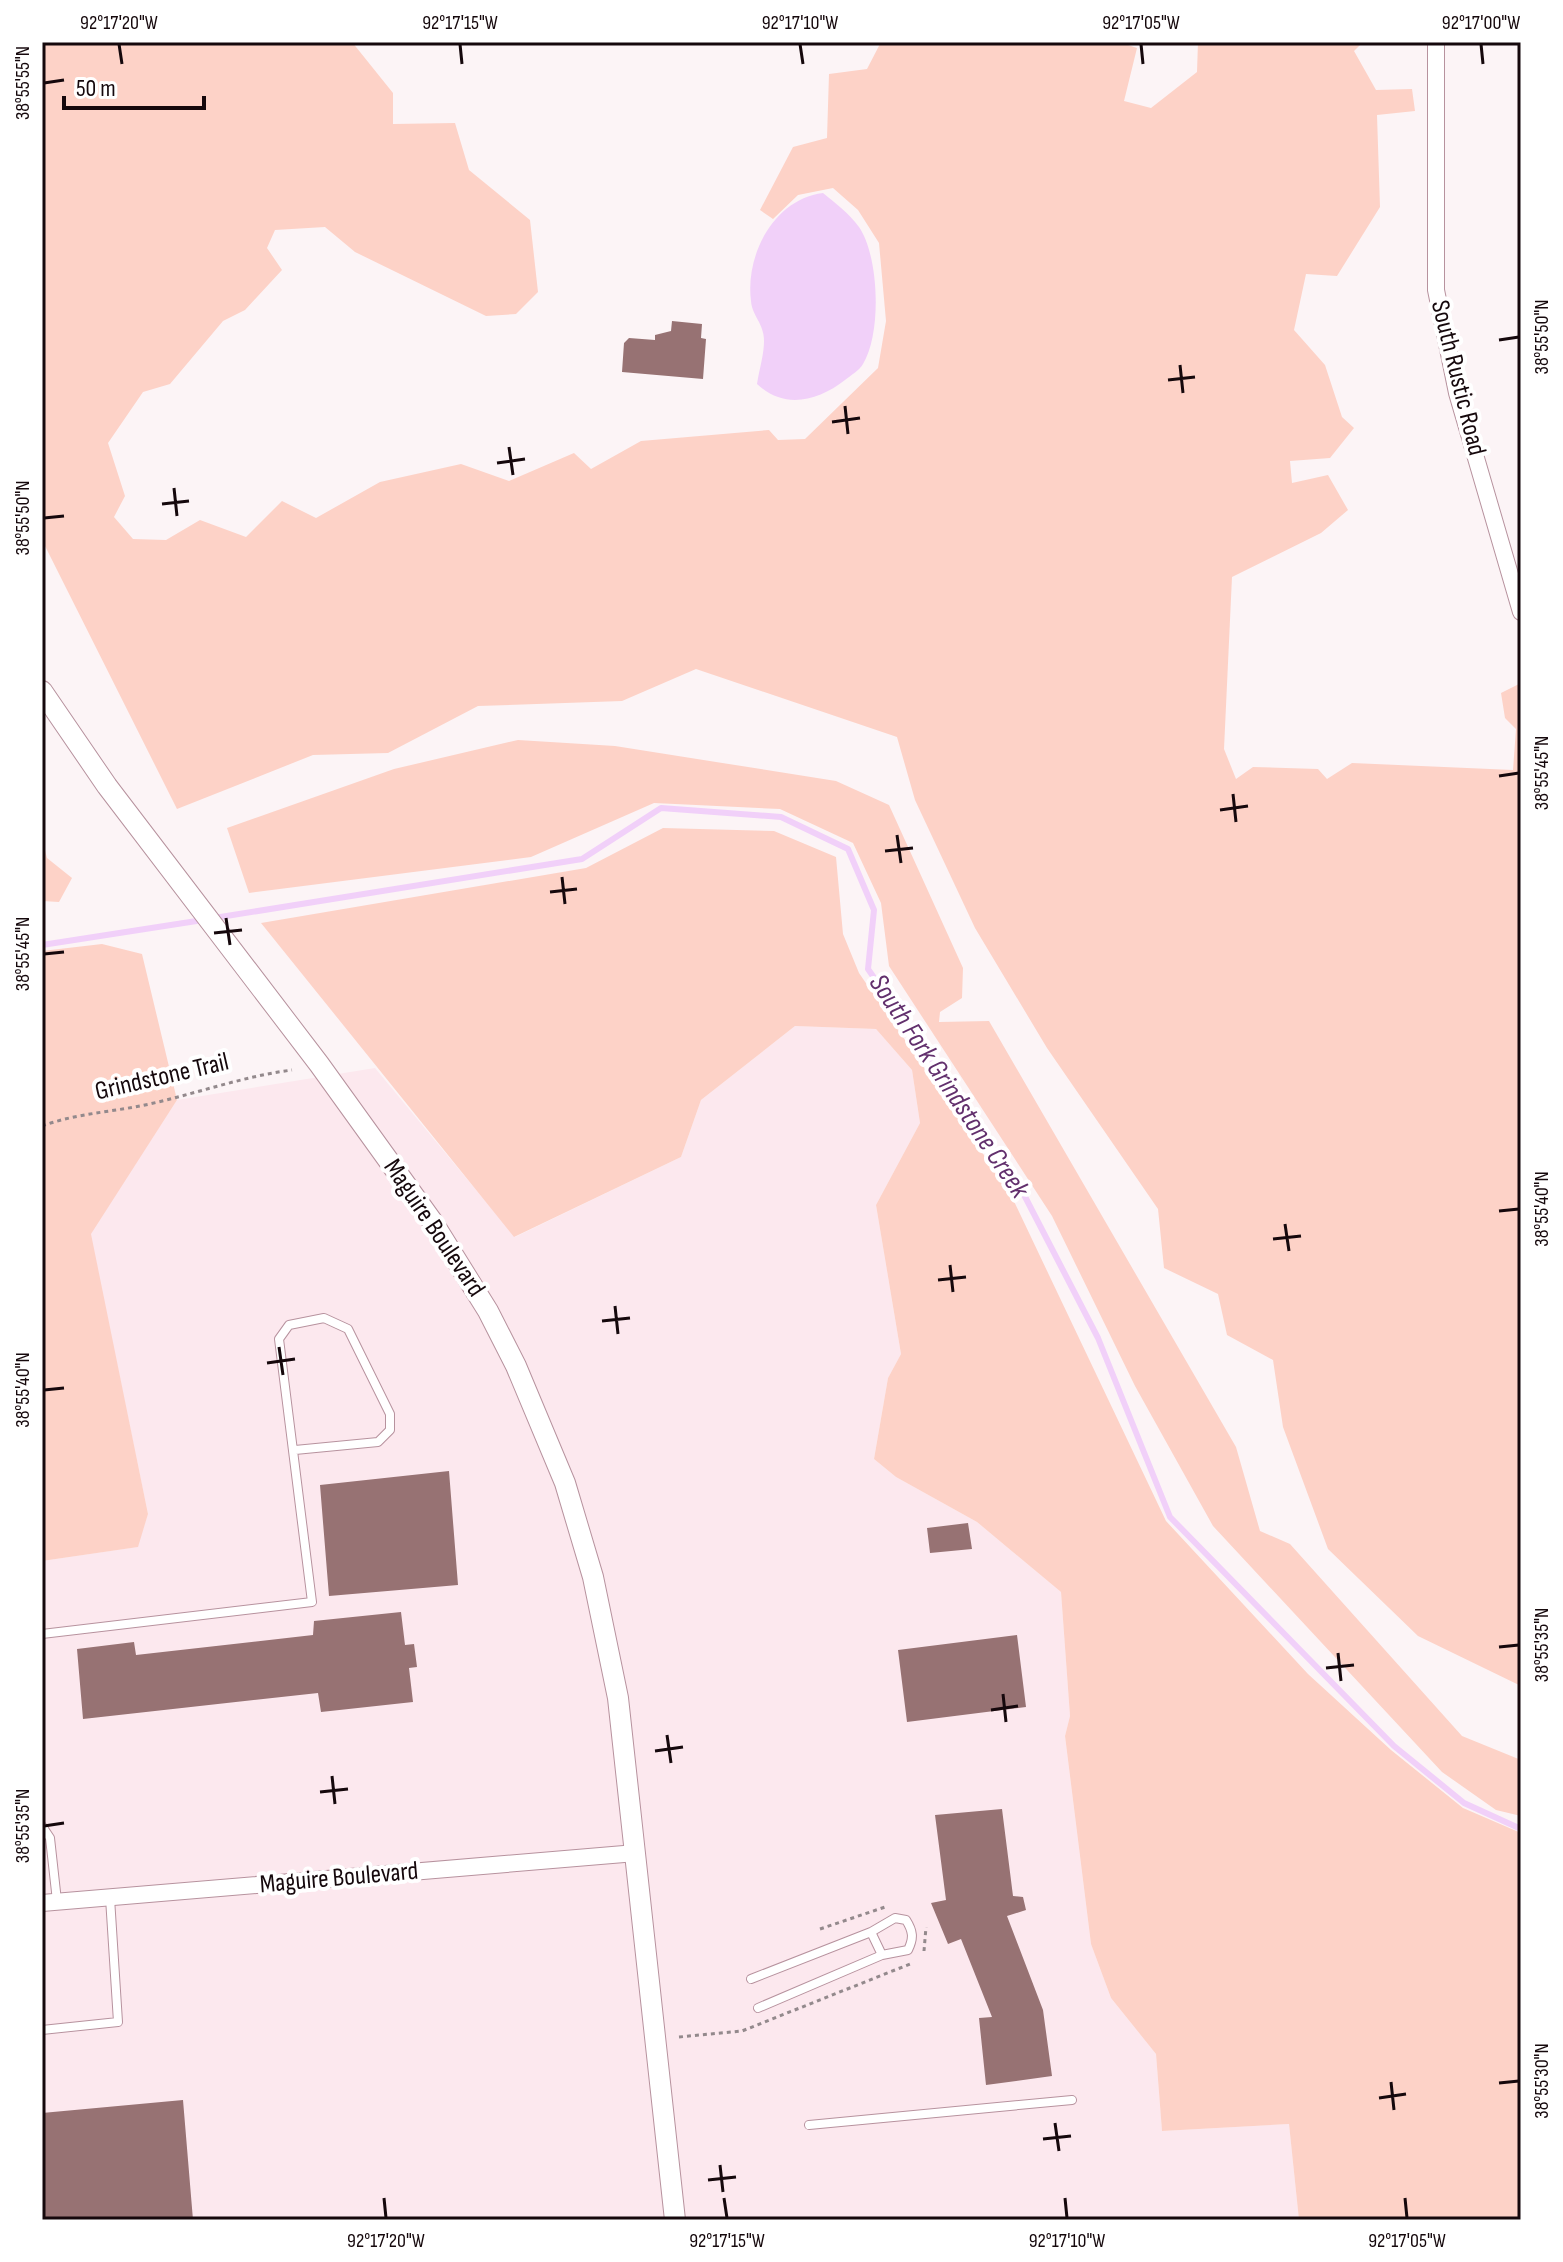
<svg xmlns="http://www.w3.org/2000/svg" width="1563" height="2262" font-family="'Sofia Sans Condensed',sans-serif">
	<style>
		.built { fill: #fce8ee }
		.green { fill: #fdd2c7 }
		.water { fill: #f1d0f9 }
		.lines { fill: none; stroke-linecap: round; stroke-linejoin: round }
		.stream { stroke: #f1d0f9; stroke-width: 6 }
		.building { fill: #977273 }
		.service-casing { stroke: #b7929e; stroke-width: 10 }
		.minor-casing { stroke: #b7929e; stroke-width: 18 }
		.tertiary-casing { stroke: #b7929e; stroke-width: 22 }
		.path { stroke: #93898c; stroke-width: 3; stroke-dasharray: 4 4; stroke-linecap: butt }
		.service { stroke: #fff; stroke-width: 8 }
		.minor { stroke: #fff; stroke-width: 16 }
		.tertiary { stroke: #fff; stroke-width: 20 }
		.ticks { fill: none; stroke: #15080c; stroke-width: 3 }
		.labels { text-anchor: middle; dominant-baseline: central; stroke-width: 8; stroke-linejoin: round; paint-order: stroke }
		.street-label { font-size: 26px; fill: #15080c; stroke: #fff }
		.water-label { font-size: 28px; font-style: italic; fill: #62306d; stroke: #fff }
		.neatline { fill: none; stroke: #15080c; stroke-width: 3 }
		.ticks-label { font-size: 20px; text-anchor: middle; fill: #15080c }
	</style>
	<rect width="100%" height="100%" fill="#fcf4f6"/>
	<path class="built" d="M795,1026L876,1029L912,1070L920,1123L876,1205L901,1354L888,1378L874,1459L896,1477L977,1522L1061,1592L1070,1716L1065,1736L1091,1944L1111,1998L1156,2054L1162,2131L1289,2124L1299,2220H42V1561L137,1547L148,1514L90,1234L177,1100L375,1068L515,1237L681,1157L701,1100Z"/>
	<path class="green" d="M42,42H352L393,93V124L455,123L469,170L530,220L538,292L516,314L486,316L355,252L325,227L275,230L267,248L282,270L245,310L223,321L170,384L143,392L108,443L125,496L114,517L133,539L166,540L200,520L246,537L282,501L316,518L380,482L461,464L509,481L574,453L591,469L641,441L769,430L778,440L805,439L878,368L886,321L879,243L858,210L833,188L798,195L773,219L760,210L793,147L827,138L829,74L867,69L881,42H1119L1137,48L1124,101L1151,108L1197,72L1198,42H1363L1354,51L1376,90L1412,89L1415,111L1377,115L1380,207L1337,276L1306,274L1294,330L1325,365L1342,417L1354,428L1330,458L1290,461L1292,483L1328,475L1348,510L1321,533L1232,577L1224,749L1236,779L1253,767L1318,769L1327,779L1352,763L1513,770L1516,729L1505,718L1501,693L1521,683V1686L1418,1636L1328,1549L1283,1427L1273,1360L1227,1335L1218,1294L1164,1268L1158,1209L1047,1048L975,928L915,800L897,737L696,669L622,701L478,706L388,753L313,755L177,809L42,540Z
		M518,740L615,746L836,781L889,805L963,968L962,998L940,1012L939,1022L989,1021L1236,1447L1260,1531L1290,1544L1462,1736L1521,1760V1816L1496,1810L1442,1772L1213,1526L1135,1386L1052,1216L889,966L881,903L853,843L780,809L654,803L531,857L249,893L227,828L394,769Z
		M663,828L774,831L836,857L843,934L859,973L1010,1193L1166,1521L1308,1674L1391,1750L1463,1808L1521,1833V2220H1299L1289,2124L1162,2131L1156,2054L1111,1998L1091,1944L1065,1736L1070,1716L1061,1592L977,1522L896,1477L874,1459L888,1378L901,1354L876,1205L920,1123L912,1070L876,1029L795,1026L701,1100L681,1157L514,1237L261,923L586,868Z
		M42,839L47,858L72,878L59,902L42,901Z
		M102,944L142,954L177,1100L91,1234L148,1514L138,1547L42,1561V951Z"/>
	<path class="water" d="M823,193C835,203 849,213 859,227C879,256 882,333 863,364C859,371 851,375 845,380C818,401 784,410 757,384C759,370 764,355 764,341C764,323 752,316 751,301C745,255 774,199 823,193Z"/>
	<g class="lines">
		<path class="stream" d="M214,918L582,859L661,808L781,817L848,849L874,910L868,969L1020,1187L1098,1338L1170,1517L1394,1746L1464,1803L1521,1829
			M42,945L203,920"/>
	</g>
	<path class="building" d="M672,321L702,324L701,338L706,339L703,379L622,372L624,343L629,338L655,340V335L671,331Z
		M449,1471L458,1585L329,1596L320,1485Z
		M968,1523L972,1549L930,1553L927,1528Z
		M401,1612L405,1645L414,1644L417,1667L409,1668L413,1702L321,1712L318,1693L83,1719L77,1649L134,1642L136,1655L313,1635L314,1621Z
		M1017,1635L1026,1707L907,1722L898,1650Z
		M1002,1809L1013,1896L1023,1897L1026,1910L1007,1916L1043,2010L1052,2076L986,2085L979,2018L992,2017L961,1939L948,1944L931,1903L946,1900L935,1815Z
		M183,2100L193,2220H42V2113Z"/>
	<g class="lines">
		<defs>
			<path id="service" d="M42,1634L312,1602L279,1339L289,1325L324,1318L348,1329L390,1414V1430L378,1442L295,1450
				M42,1826L50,1838L57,1901
				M871,1932L895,1918L906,1920C913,1931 914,1938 908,1950L882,1955
				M751,1979L871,1932L882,1955L758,2008
				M42,2030L118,2022L110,1898
				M809,2125L1072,2100"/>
			<path id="minor" d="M1436,42V290L1457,393L1521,612
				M42,1903L636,1853"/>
			<path id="tertiary" d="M42,691L107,786L319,1064L432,1221L488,1311L516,1366L565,1483L593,1577L618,1698L675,2220"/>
		</defs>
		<use href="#service" class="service-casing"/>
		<use href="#minor" class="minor-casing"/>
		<use href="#tertiary" class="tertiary-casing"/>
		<path class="path" d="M42,1126C80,1112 119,1112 158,1102C204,1091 246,1076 292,1070
			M820,1929L888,1906
			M924,1951L926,1927
			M679,2037L742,2031L910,1964"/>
		<use href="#service" class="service"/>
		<use href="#minor" class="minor"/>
		<use href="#tertiary" class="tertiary"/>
	</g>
	<path class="ticks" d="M119,44L122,64M460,44L462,64M800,44L803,64M1141,44L1143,64M1481,44L1483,64M44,83L64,80M1499,340L1519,337M1180,365L1183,393M1168,380L1195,377M845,406L848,434M832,422L860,418M509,447L513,475M497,463L525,459M174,488L177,516M162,504L189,501M44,518L64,516M1499,776L1519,773M1233,794L1236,822M1220,810L1248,806M897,835L901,863M885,851L913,848M562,877L565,904M550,892L577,889M226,918L230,945M214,933L242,930M44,954L64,952M1499,1211L1519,1209M1285,1224L1289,1251M1273,1239L1301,1236M950,1265L953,1292M938,1280L966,1277M615,1306L618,1334M602,1321L630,1318M279,1347L283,1375M267,1363L295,1359M44,1390L64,1388M1499,1647L1519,1645M1338,1653L1341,1681M1326,1668L1354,1665M1003,1694L1006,1722M991,1710L1018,1706M667,1735L671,1763M655,1751L683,1747M332,1776L335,1804M320,1792L348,1789M44,1826L64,1823M1391,2082L1394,2110M1499,2083L1519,2081M1379,2098L1406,2094M1055,2123L1059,2151M1043,2139L1071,2136M720,2165L723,2192M708,2180L736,2177M384,2198L386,2218M724,2198L727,2218M1065,2198L1067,2218M1405,2198L1407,2218"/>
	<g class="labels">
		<g class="street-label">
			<text transform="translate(1458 378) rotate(76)">South Rustic Road</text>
			<text transform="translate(162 1077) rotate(-13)">Grindstone Trail</text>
			<text transform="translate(434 1228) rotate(56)">Maguire Boulevard</text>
			<text transform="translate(339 1878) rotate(-5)">Maguire Boulevard</text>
		</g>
		<g class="water-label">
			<text transform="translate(949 1086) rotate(56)">South Fork Grindstone Creek</text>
		</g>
	</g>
	<rect width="1563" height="2262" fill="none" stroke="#ffffff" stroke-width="88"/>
	<path d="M64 96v12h140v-12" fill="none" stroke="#15080c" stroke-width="4"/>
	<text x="76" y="96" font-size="24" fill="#15080c" stroke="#ffffff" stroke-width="6" paint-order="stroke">50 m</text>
	<rect x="44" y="44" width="1475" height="2174" class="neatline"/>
	<g class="ticks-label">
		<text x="119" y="29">92°17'20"W</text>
		<text x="460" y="29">92°17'15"W</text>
		<text x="800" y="29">92°17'10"W</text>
		<text x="1141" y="29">92°17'05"W</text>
		<text x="1481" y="29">92°17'00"W</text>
		<text transform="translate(22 83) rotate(-90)" y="7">38°55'55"N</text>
		<text transform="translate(1541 337) rotate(-90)" y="7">38°55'50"N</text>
		<text transform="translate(22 518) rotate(-90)" y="7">38°55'50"N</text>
		<text transform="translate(1541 773) rotate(-90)" y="7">38°55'45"N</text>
		<text transform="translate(22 954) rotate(-90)" y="7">38°55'45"N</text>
		<text transform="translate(1541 1209) rotate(-90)" y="7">38°55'40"N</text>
		<text transform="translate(22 1390) rotate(-90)" y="7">38°55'40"N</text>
		<text transform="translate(1541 1645) rotate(-90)" y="7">38°55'35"N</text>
		<text transform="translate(22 1826) rotate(-90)" y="7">38°55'35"N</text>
		<text transform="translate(1541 2081) rotate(-90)" y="7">38°55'30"N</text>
		<text x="386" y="2247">92°17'20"W</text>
		<text x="727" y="2247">92°17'15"W</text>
		<text x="1067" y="2247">92°17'10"W</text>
		<text x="1407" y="2247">92°17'05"W</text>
	</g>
</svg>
